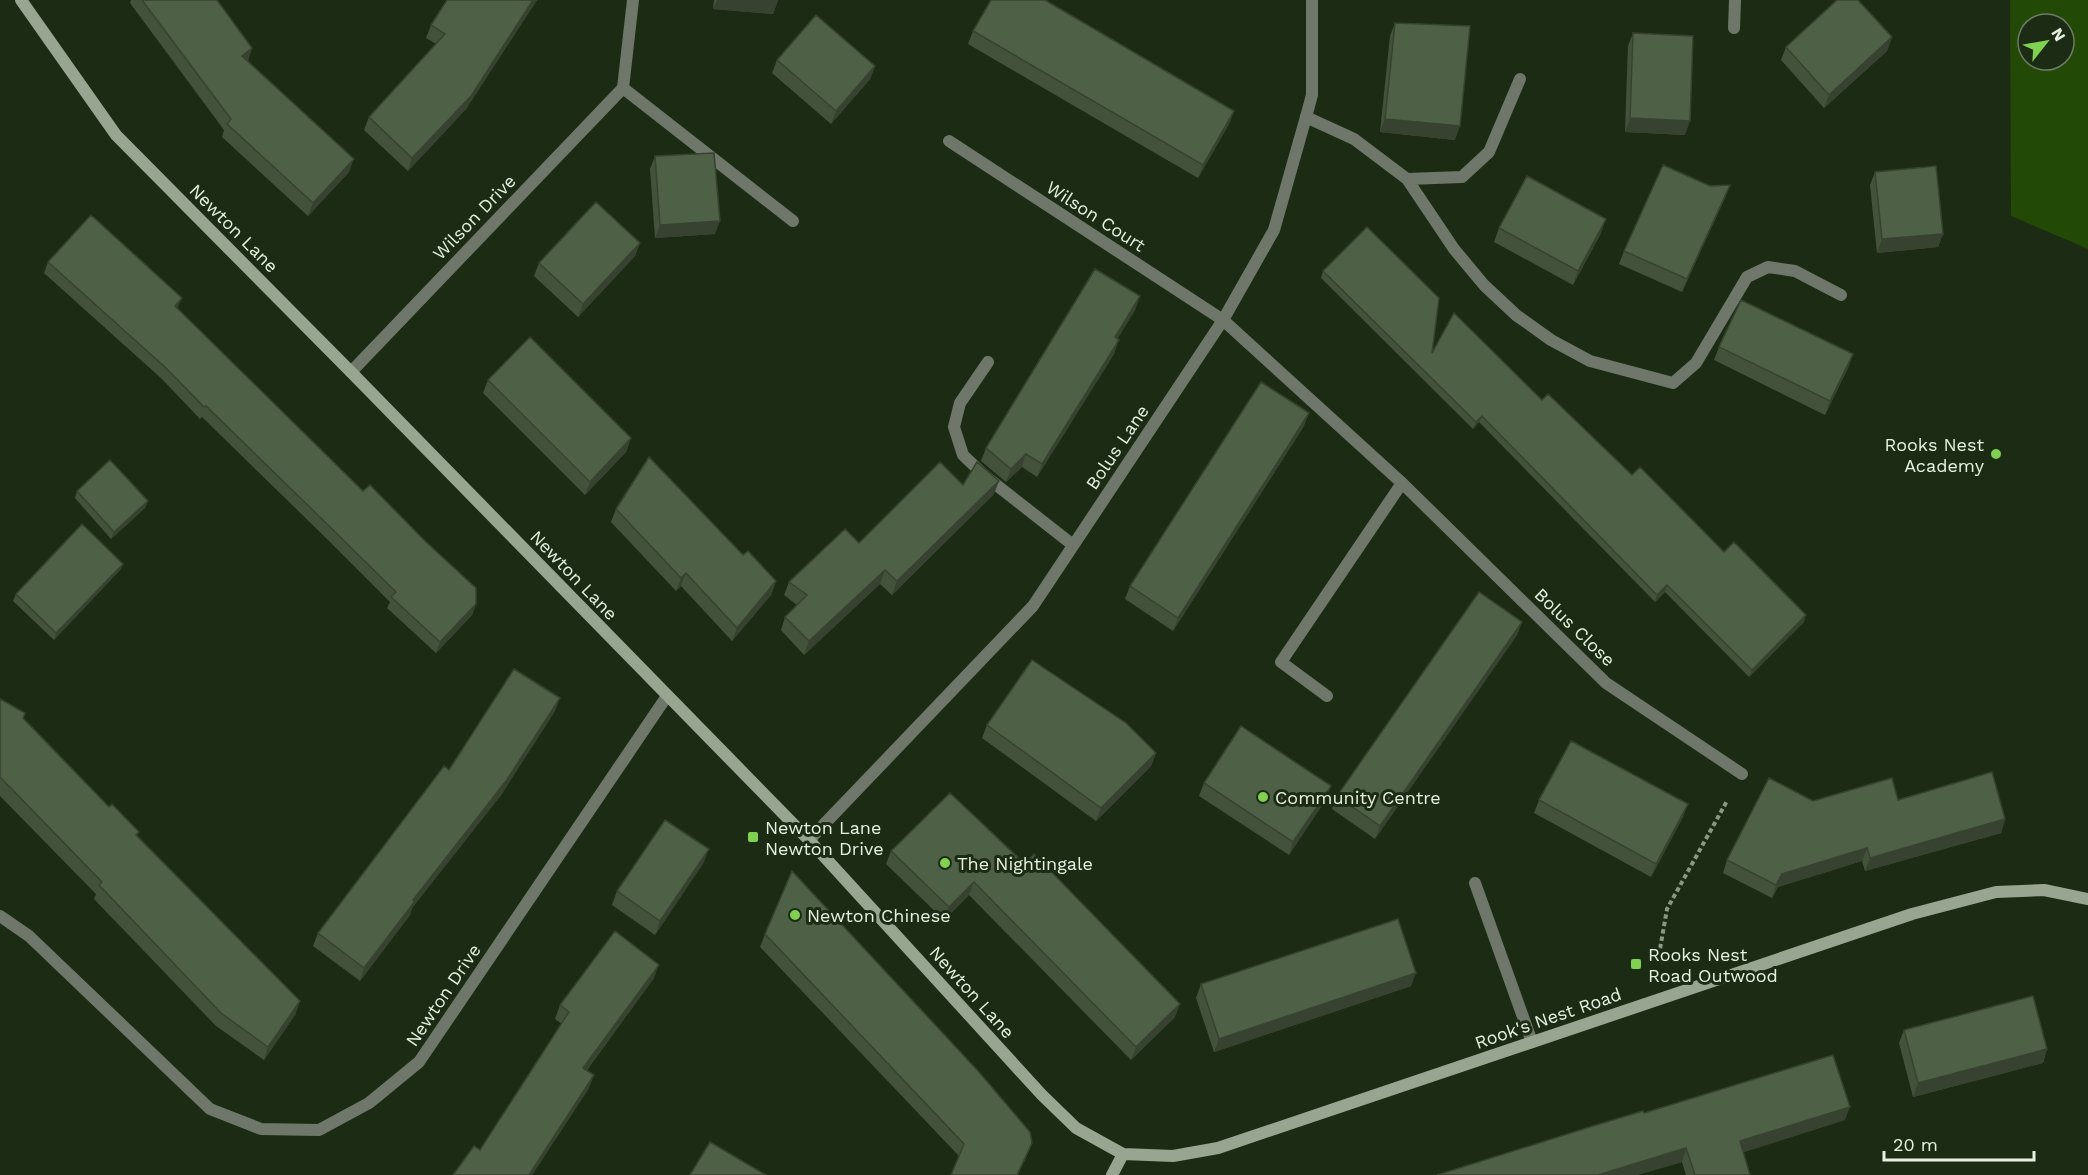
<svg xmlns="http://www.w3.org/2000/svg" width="2088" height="1175" font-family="'Work Sans',sans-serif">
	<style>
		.green { fill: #234907; fill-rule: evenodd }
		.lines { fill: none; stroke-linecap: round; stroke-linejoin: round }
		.path { stroke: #899783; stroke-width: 4; stroke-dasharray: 4.5 3; stroke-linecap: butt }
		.lane { stroke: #6f776b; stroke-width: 12 }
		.street { stroke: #6f776b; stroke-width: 12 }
		.secondary { stroke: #98a591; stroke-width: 12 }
		.wall { fill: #43533b }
		.shaded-wall { fill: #374330 }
		.building { fill: #4e6045; stroke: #374330; stroke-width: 1.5 }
		.poi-dot { fill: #80d051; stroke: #1c2c14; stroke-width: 2 }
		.labels { text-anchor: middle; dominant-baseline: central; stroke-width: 6; stroke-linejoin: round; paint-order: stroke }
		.street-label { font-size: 18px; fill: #e6f1e1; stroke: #1c2c14 }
		.poi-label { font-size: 18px; fill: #e6f1e1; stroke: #1c2c14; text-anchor: start }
	</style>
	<rect width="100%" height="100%" fill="#1c2c14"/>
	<path class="green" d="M2010,0H2088V249L2011,216ZM2028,24H2064V60H2028Z"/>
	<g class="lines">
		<path class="path" d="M1663,963L1660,949L1667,909L1727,801"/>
		<path class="lane" d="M1306,117L1354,139L1407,179L1454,249L1484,285L1516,315L1551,340L1590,361L1673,383L1696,363L1747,277L1768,267L1795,271L1841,295
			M1407,179L1462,177L1489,152L1520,79
			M988,362L960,403L954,427L963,455L985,476L1073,545
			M1475,883L1532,1042"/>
		<path class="street" d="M633,0L623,88L793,221
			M1734,28L1735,0
			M949,141L1223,320L1402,483L1606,683L1742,774
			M351,372L623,88
			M1327,696L1281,662L1402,483
			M809,840L1033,606L1223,320L1274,230L1306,117L1312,95V0
			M0,916L29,936L210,1109L261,1129L319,1130L369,1103L419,1062L667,696"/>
		<path class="secondary" d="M21,0L116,135L351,372L809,840L1042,1095L1076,1128L1123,1154L1173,1156L1218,1148L1912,914L1996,892L2044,890L2088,899
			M1112,1175L1123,1154"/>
	</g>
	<path class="wall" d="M131,0H217L248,61L349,172L308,216L222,137L224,130L130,3Z
		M447,0H537L466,109L408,171L364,130L369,117L436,44L426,38L431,25Z
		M714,0H778L773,14L713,9Z
		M1395,23L1455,140L1380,132L1390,36Z
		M973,31L1234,111L1229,124L1198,178L968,44Z
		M1633,33L1685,135L1625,132L1628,46Z
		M1892,37L1887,51L1824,108L1781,60L1786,47Z
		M777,60L875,66L870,79L831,124L772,73Z
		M655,156L715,234L655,238L650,169Z
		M1875,172L1943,234L1938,247L1877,253L1870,185Z
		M1730,185L1725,198L1682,292L1619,264L1624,251L1710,186Z
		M1499,228L1601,233L1573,285L1494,242Z
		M640,243L635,256L578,317L534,276L539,263Z
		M48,262L178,309L476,604L472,615L436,653L387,608L390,602L325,537L202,417L200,419L162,379L44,273Z
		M1323,271L1432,353L1542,400L1724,552L1804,622L1749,677L1665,592L1655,602L1479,422L1473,429L1321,278Z
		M1140,296L1135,310L1117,339L1114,354L1037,477L1022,467L1006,482L981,461L986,448Z
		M1719,347L1853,354L1848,368L1825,415L1714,360Z
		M488,380L631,438L626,452L585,495L483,393Z
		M1304,426L1173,631L1125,599L1130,586Z
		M963,485L994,494L892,595L880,584L804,655L781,630L785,617L797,605L784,595L789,582Z
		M77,491L148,501L145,508L111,539L75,498Z
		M616,509L743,555L776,581L771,595L732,641L681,586L676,591L611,522Z
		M123,564L120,570L54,640L13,601L16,594Z
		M1522,622L1517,635L1375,839L1332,809L1337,796Z
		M0,699L25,713L23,719L300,1001L295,1015L264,1060L216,1026L94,899L96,894L0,796Z
		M555,711L501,795L412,908L410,915L360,981L313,946L318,933L449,770Z
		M987,725L1156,753L1151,766L1096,821L982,738Z
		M1204,783L1326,799L1289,855L1199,796Z
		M1539,800L1683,817L1651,877L1534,813Z
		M1898,800L2005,819L2001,833L1865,871L1862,861L1778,887L1772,898L1723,873L1727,860L1813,801Z
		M891,851L1025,864L1175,1017L1131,1060L969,895L944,920L886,864Z
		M704,862L655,935L612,905L617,891Z
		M765,934L1027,1156H959L760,947Z
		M654,978L587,1070L589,1088L532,1175H453L480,1150L562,1024L555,1019L560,1005Z
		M1201,984L1411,986L1214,1052L1196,998Z
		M1904,1030L2047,1049L2043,1063L1913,1097L1899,1043Z
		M1644,1113L1845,1120L1743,1152L1750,1175H1686L1682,1162L1637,1175Z"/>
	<path class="shaded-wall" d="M533,0H537L466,109L408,171L412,158Z
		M717,0H778L773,14L713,9Z
		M1892,37L1887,51L1824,108L1829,95Z
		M252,48L248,62L242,56Z
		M875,66L870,79L831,124L836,111Z
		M1234,111L1229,124L1198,178L1203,165Z
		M1630,118L1690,121L1685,135L1625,132Z
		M1385,119L1460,126L1455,140L1380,132Z
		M354,159L349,172L308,216L313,203Z
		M1730,185L1725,198L1682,292L1687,279Z
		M1606,219L1601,233L1573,285L1578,271Z
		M720,221L715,234L655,238L660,225Z
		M1943,234L1938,247L1877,253L1882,239Z
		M640,243L635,256L578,317L583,304Z
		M1140,296L1135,310L1110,351L1115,337Z
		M182,298L177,309L175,306Z
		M1119,340L1114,354L1037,477L1042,464Z
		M1853,354L1848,368L1825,415L1830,401Z
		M1309,413L1304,426L1173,631L1178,618Z
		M1482,416L1479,422L1473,429L1476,422Z
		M631,438L626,452L585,495L590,482Z
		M1026,454L1022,467L1006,482L1011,469Z
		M999,481L994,494L892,595L897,581Z
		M148,501L145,508L111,539L114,532Z
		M123,564L120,570L54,640L56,633Z
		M885,570L880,584L804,655L809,641Z
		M686,573L681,586L676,591L681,578Z
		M776,581L771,595L732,641L737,628Z
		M1667,585L1665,592L1655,602L1657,595Z
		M476,604L472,615L436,653L440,642Z
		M1806,615L1804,622L1749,677L1752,670Z
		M1522,622L1517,635L1375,839L1380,826Z
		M560,698L555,711L501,795L412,908L410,915L360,981L364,968Z
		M1156,753L1151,766L1096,821L1101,808Z
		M1331,786L1326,799L1289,855L1293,842Z
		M1688,804L1683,817L1651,877L1656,864Z
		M2005,819L2001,833L1865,871L1870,858Z
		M1867,848L1862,861L1778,887L1772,898L1776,885L1782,874Z
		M709,849L704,862L655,935L660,921Z
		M974,882L969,895L944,920L949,907Z
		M659,965L654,978L578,1081L583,1068Z
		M1416,973L1411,986L1214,1052L1219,1039Z
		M300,1001L295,1015L264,1060L268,1047Z
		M1180,1004L1175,1017L1131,1060L1136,1047Z
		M2047,1049L2043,1063L1913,1097L1918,1083Z
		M594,1075L589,1088L532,1175H529Z
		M1850,1107L1845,1120L1735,1155L1740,1141Z
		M1032,1143L1027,1156L1018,1175H1017Z
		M1686,1148L1682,1162L1637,1175H1598Z"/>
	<path class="building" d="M142,0H217L252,48L242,56L354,159L313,203L227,124L231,119Z
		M447,0H533L471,96L412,158L369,117L445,34L431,25Z
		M991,0H1045L1234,111L1203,165L973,31Z
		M1837,0H1858L1892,37L1829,95L1786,47Z
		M816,15L875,66L836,111L777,60Z
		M1395,23L1470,26L1460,126L1385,119Z
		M1633,33L1693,36L1690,121L1630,118Z
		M714,153L720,221L660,225L655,156Z
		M1663,165L1710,186L1730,185L1687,279L1624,251Z
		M1936,166L1943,234L1882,239L1875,172Z
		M1527,176L1606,219L1578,271L1499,228Z
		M596,202L640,243L583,304L539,263Z
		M91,215L182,298L175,306L363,491L370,485L425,541L476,588V604L440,642L391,597L396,592L329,526L206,406L204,407L166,368L48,262Z
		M1367,227L1439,298L1432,353L1454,313L1542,400L1548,394L1632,475L1640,467L1724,552L1734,542L1806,615L1752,670L1667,585L1657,595L1482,416L1476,422L1323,271Z
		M1095,269L1140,296L1115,337L1119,340L1042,464L1026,454L1011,469L986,448Z
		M1741,300L1853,354L1830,401L1719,347Z
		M530,337L631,438L590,482L488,380Z
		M1261,382L1309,413L1178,618L1130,586Z
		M649,457L743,555L748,551L776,581L737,628L686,573L681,578L616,509Z
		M110,460L148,501L114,532L77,491Z
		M940,462L963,485L977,462L999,481L897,581L885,570L809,641L785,617L807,595L789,582L845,529L859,543Z
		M82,524L123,564L56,633L16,594Z
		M1479,592L1522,622L1380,826L1337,796Z
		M1032,660L1126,723L1156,753L1101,808L987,725Z
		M514,669L560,698L506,781L413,900L415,901L364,968L318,933L444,766L449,770Z
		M0,699L25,713L23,718L109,807L112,804L139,832L136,835L300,1001L268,1047L221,1013L99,885L102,882L0,777Z
		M1241,726L1331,786L1293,842L1204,783Z
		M1571,741L1688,804L1656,864L1539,800Z
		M1992,772L2005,819L1870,858L1867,848L1782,874L1776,885L1727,860L1769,778L1813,801L1892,778L1898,800Z
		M950,793L1025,864L1034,854L1180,1004L1136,1047L974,882L949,907L891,851Z
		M665,820L709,849L660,921L617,891Z
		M792,871L979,1072L1030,1132L1032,1143L1017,1175H951L964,1144L765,934Z
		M1398,919L1416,973L1219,1039L1201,984Z
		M615,931L659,965L583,1068L594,1075L529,1175H453L474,1146L480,1150L569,1012L560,1005Z
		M2033,996L2047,1049L1918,1083L1904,1030Z
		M1833,1055L1850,1107L1740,1141L1750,1175H1695L1686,1148L1598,1175H1437L1593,1126L1643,1111L1644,1113Z
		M710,1142L766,1175H690Z"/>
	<g class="poi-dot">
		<circle cx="1996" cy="454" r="6"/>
		<circle cx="1263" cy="797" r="6"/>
		<rect x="747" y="831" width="12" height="12" rx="3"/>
		<circle cx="945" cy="863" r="6"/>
		<circle cx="795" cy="915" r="6"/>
		<rect x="1630" y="958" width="12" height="12" rx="3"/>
	</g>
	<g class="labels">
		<g class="street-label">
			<text transform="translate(1096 216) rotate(33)">Wilson Court</text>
			<text transform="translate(474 217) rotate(-46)">Wilson Drive</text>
			<text transform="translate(234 228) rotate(45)">Newton Lane</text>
			<text transform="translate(1117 447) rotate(-56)">Bolus Lane</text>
			<text transform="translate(574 575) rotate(46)">Newton Lane</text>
			<text transform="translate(1575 627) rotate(44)">Bolus Close</text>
			<text transform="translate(972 992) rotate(48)">Newton Lane</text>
			<text transform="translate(443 995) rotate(-56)">Newton Drive</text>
			<text transform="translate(1548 1018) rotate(-19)">Rook's Nest Road</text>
		</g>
		<g class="poi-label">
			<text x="1984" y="444" text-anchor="end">Rooks Nest<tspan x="1984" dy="21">Academy</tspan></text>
			<text x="1275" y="797">Community Centre</text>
			<text x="765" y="827">Newton Lane<tspan x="765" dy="21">Newton Drive</tspan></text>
			<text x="957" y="863">The Nightingale</text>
			<text x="807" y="915">Newton Chinese</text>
			<text x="1648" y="954">Rooks Nest<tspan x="1648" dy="21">Road Outwood</tspan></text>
		</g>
	</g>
	<g transform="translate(2046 42) rotate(59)"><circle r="28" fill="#1c2c14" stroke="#6d7b66" stroke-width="1.5"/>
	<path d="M0-4.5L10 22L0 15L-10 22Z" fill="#80d051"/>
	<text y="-9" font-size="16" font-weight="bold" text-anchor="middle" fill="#e6f1e1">N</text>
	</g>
	<path d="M1884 1151v9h150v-9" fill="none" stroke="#e6f1e1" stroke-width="3"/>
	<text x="1893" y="1151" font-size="18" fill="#e6f1e1" stroke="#1c2c14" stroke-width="4.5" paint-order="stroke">20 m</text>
</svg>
